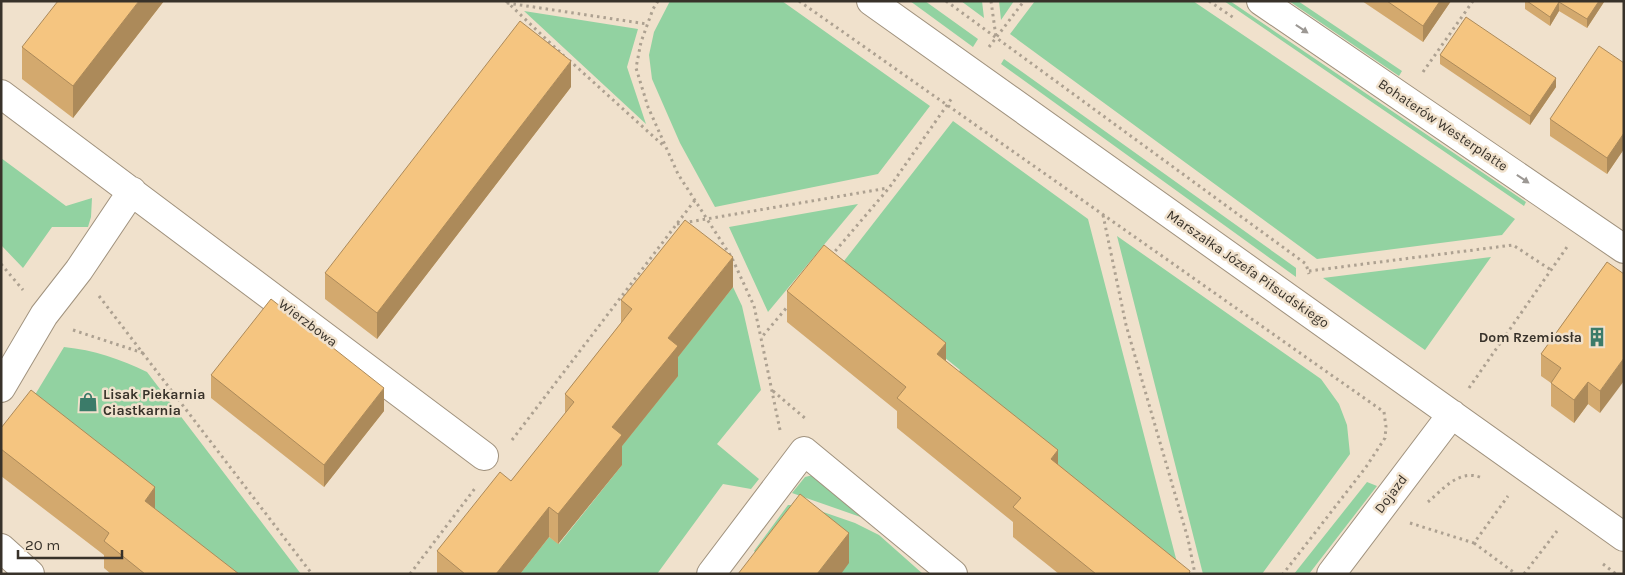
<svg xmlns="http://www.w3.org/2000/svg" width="1625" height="575" font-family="Karla,sans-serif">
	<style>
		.green { fill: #92d2a1 }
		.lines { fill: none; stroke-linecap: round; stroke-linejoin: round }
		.minor-casing { stroke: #a0927e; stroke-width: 30 }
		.path { stroke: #ada191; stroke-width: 3; stroke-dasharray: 2.5 4; stroke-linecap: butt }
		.minor { stroke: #fff; stroke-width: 28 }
		.wall { fill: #d3a96e }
		.shaded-wall { fill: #ac8a5a }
		.building { fill: #f5c580; stroke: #ac8a5a }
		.oneway { fill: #9c9894 }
		.labels { text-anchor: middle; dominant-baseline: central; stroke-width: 5; stroke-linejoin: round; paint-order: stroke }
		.street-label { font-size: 14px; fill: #38322a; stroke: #f0e1cc }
		.poi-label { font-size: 14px; font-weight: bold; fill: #38322a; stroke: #f0e1cc; text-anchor: end }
	</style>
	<rect width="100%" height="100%" fill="#f0e1cc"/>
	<path class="green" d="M670,1H782L930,106L878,174L715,207L680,143L652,79L649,55L654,32Z
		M910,1H925L978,39L973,47Z
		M961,1H982L984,18Z
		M999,1H1014L1001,20Z
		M1035,1H1193L1515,219L1502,235L1317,259L1010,34Z
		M1224,1H1230L1526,202L1524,206Z
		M1289,1H1298L1402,71L1399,76Z
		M524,11L638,29L627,67L646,124Z
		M1004,59L1296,268V277L1001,64Z
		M953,121L1088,219L1180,574L952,381L960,370L837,270Z
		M1,158L66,206L92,198L91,217L88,227H52L23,268L1,245Z
		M858,204L768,312L729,227Z
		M1117,236L1321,379L1339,404L1347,425L1350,454L1262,574H1203Z
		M1491,257L1425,350L1323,278Z
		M733,287L742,306L761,390L717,444L759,479L751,489L723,484L657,574H520L549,537L559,544L622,465L612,457L668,368Z
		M64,347C94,350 120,359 147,372L301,574H205L30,403Z
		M813,475L872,521L792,493L805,477Z
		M1367,482L1377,486L1309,574H1294Z
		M788,505H803L855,523L879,535L923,574H738L760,557L754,551Z"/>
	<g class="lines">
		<defs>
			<path id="minor" d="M871,1L1624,537
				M1261,1L1624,249
				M1,94L484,456
				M1,388L44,315L79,270L132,191
				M1,548L30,574
				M711,574L804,451L953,574
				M1331,574L1452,414"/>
		</defs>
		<use href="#minor" class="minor-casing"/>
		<path class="path" d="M506,1L564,56
			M658,1L653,9L641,42L636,68L648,107L678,174L732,258L754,306L761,338
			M799,1L1384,412L1386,427L1385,438L1366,467L1283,574
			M946,1L1306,264L1309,274
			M991,1L996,37
			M1209,1L1234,18
			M507,3L647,24
			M989,47L1024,1
			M569,60L665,147
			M1423,72L1473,1
			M1103,215L1126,325L1188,539L1195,574
			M677,224L888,188
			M831,256L889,188L952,98
			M1,264L23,290
			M1309,271L1513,245L1551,270
			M99,296L312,574
			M73,330L143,353
			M1469,388L1567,247
			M773,391L806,419
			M780,430L761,338L788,306
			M512,440L695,200
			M1428,502C1443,489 1460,468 1482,478
			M1410,523L1474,543L1508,496
			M1474,543L1516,574
			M1603,564L1616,574
			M410,574L476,487
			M1524,574L1557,531"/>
		<use href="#minor" class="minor"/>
	</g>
	<path class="wall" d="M164,1L73,118L22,79V47Z
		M1362,1H1451L1423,42Z
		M1525,1H1604V2L1587,28L1559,11L1550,26L1525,9Z
		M1440,55L1556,87L1530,125L1440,64Z
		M1624,63V149L1607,174L1550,136V119Z
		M571,87L377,339L325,299V273Z
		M1607,262L1600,413L1588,404L1574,423L1551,406V383L1541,376V354Z
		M733,287L678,357V376L622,446V465L558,544L549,537L520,574H437V551L511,481L565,414V394L621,323V300Z
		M787,291L946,361L1058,464L1190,574H1059L1013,537V522L897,428V411L787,322Z
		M211,375L384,411L324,487L211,398Z
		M1,428L239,574H111L104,568V555L1,476Z"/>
	<path class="shaded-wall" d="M139,1H164L73,118V86Z
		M1440,1H1451L1423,42V26Z
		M1599,1H1604V2L1587,28V19Z
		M1559,2V11L1550,26V17Z
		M571,61V87L377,339V313Z
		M1556,78V87L1530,125V116Z
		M1624,133V149L1607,174V158Z
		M733,257V287L678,357V376L622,446V465L558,544V514L668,338Z
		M946,343V373L937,354Z
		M1624,358V381L1600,413V391Z
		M1588,382V404L1574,423V400Z
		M384,388V411L324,487V465Z
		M1058,450V480L1051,459Z
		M155,487V513L145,501Z
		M549,507V537L520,574H496Z
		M849,533V563L841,574H817Z"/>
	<path class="building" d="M58,1H139L73,86L22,47Z
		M1387,1H1440L1423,26Z
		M1527,1H1599L1587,19L1559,2L1550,17Z
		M1466,17L1556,78L1530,116L1440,55Z
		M520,21L571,61L377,313L325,273Z
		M1599,46L1624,63V133L1607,158L1550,119Z
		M685,220L733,257L668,338L678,346L612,427L622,435L558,514L549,507L496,574H465L437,551L500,472L511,481L574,402L565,394L632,309L621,300Z
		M824,245L946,343L937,354L1058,450L1051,459L1190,571L1189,574H1096L1013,507L1021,498L897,398L906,387L787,291Z
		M1607,262L1624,274V358L1600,391L1588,382L1574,400L1551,383L1561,368L1541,354Z
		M271,299L384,388L324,465L211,375Z
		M31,390L155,487L145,501L239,574H145L104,541L109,533L1,449V428Z
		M800,494L849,533L817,574H738Z"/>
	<defs><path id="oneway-solid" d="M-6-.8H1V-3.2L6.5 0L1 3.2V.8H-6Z" transform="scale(1.25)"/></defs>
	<g class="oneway">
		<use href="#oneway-solid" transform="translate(1302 29) rotate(34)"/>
		<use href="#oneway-solid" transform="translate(1523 179) rotate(34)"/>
	</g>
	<defs>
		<symbol id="building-bare" viewBox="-9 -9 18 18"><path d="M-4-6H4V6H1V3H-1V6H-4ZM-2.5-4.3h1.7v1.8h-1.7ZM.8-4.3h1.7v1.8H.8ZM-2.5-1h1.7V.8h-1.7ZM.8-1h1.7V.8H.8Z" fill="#3b7b69" stroke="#f0e1cc" stroke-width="2.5" paint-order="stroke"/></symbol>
		<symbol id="shop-bare" viewBox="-9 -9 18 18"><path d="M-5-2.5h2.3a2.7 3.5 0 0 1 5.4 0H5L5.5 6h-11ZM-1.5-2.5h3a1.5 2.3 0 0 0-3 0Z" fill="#3b7b69" stroke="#f0e1cc" stroke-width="2.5" paint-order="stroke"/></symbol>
	</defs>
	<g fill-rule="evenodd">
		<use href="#building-bare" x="1583" y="323" width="28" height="28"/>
		<use href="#shop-bare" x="74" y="388" width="28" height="28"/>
	</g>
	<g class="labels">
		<g class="street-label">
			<text transform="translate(1443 125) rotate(34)">Bohaterów Westerplatte</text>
			<text transform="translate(1248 269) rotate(35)">Marszałka Józefa Piłsudskiego</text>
			<text transform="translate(308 323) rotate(37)">Wierzbowa</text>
			<text transform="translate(1391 494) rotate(-53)">Dojazd</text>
		</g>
		<g class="poi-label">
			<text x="1582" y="337">Dom Rzemiosła</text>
			<text x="103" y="394" text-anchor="start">Lisak Piekarnia<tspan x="103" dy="16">Ciastkarnia</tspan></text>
		</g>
	</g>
	<rect width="1625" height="575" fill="none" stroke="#38322a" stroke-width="5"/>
	<path d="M18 550v8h104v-8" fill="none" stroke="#38322a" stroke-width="2.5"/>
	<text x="25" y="550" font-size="15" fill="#38322a" stroke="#f0e1cc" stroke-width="4" paint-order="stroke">20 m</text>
</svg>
